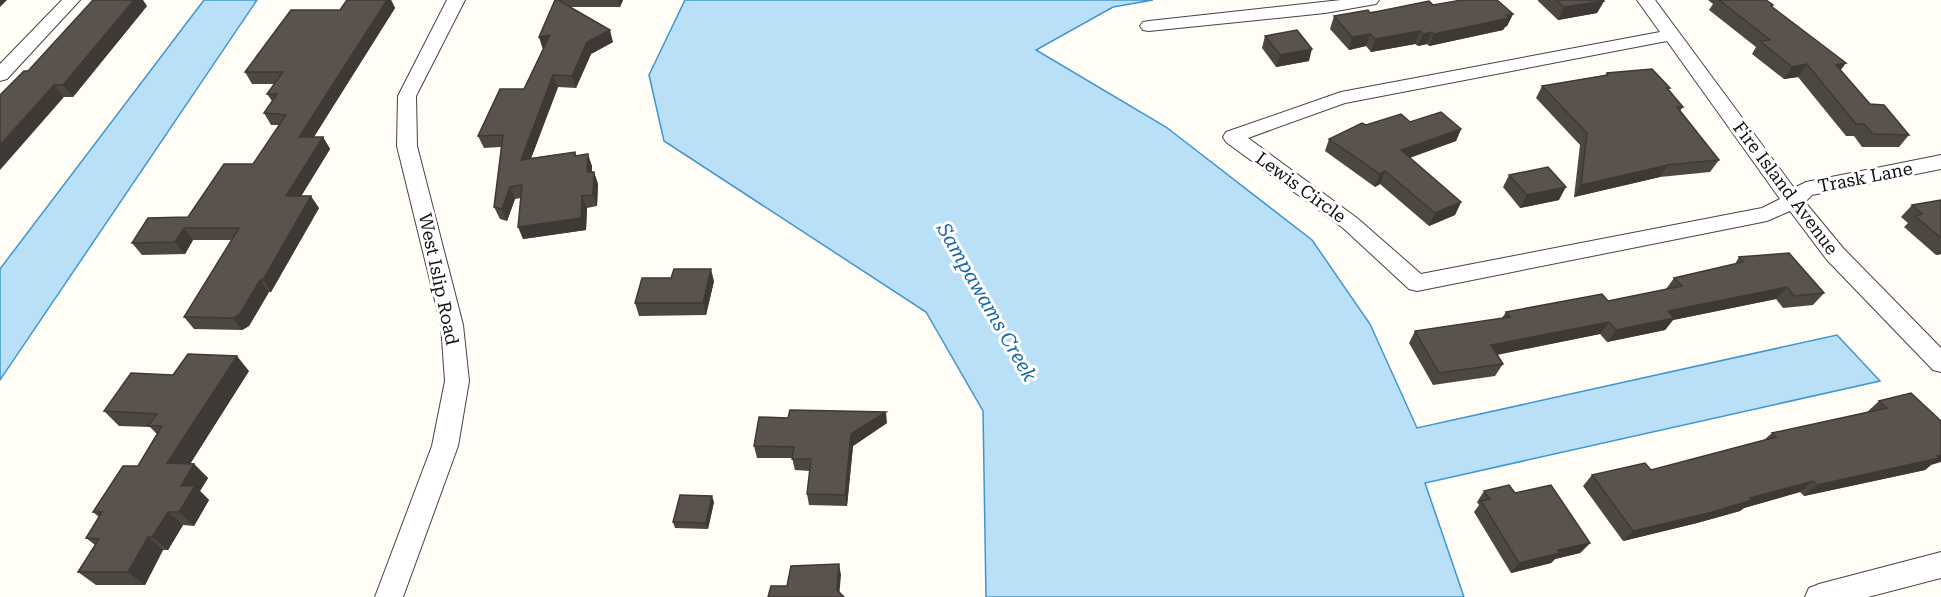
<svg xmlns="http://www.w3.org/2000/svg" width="1941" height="597" font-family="'Roboto Serif',serif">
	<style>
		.water { fill: #b9e0f7; stroke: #3f96cf; stroke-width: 1.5 }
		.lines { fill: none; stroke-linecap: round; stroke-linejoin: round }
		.minor-casing { stroke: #444; stroke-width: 2 }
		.minor { fill: #fff; fill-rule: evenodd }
		.wall { fill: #4d4742 }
		.shaded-wall { fill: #3f3936 }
		.building { fill: #5a524d; stroke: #3f3936; stroke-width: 1.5 }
		.labels { text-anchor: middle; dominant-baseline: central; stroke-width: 6; stroke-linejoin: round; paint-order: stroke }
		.street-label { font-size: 18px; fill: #111; stroke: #fff }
		.water-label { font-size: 20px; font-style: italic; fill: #1768a6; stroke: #fff }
	</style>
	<rect width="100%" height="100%" fill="#fffdf5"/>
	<path class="water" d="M204,0H257L0,380V269Z
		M685,0H1153L1113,7L1036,50L1166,127L1312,240L1370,324L1417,428L1837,335L1880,381L1425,483L1464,597H986L983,411L926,312L664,141L649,75Z"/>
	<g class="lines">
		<defs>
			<path id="minor" d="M62,0H80L7,79L0,81V64Z
				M447,0H465L416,96L417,146L463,325L469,381L458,446L403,597H375L432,446L445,381L441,325L397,146L398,96Z
				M1341,0H1379L1376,4L1370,5L1325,13L1149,31L1143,30L1140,26L1143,22L1149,21Z
				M1637,0H1655L1794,188L1806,182L1941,155V169L1812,195L1805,202L1843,248L1941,348V372L1933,370L1827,260L1790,211L1767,221L1417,291L1409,289L1343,228L1226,142L1223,137L1226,132L1341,92L1660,32ZM1667,41L1780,199L1762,208L1421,274L1357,218L1248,138L1345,103Z
				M1941,552V578L1868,597H1805L1809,588L1819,584Z"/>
		</defs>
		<use href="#minor" class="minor-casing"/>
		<use href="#minor" class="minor"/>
	</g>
	<path class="wall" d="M347,0H391L395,8L314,137H323L330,149L301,196L319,208L271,292H269L249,326L242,330L194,329L184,317L232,240H193L185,254L142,255L132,243L188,217L253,164L279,125H271L264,113L272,101L267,94L274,84H252L245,72L340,10Z
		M555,0H623L620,7H570L613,42L591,54L576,88L558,87L531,158L575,152L576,155L592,166V172H594L598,184L597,206L587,208L586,230L523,239L521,198L515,199L507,221L500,219L494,207L501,147L484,148L478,136L524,89L543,49L539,37Z
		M1538,0H1603L1604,1L1597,13L1558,20L1538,1Z
		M1708,0H1766L1772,7L1841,70L1870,104L1909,135L1899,147H1862L1854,136H1846L1798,77L1784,79L1752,54L1756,47L1709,10L1713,4Z
		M1433,5L1513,14L1507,26L1505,27L1503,30L1429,46L1427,44L1418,46L1415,44L1371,52L1366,46L1349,50L1330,29L1334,16Z
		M147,6L73,97H64L28,71Z
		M1265,36L1309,61L1276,67L1262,48Z
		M1607,73L1670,88L1668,90L1683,107L1680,111L1719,160L1710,172L1660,177L1574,197L1580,145L1536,98L1542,86L1605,75Z
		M1410,122L1461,129L1456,141L1410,158L1461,202L1455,215L1429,226L1380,184L1375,187L1325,151L1329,139Z
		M1509,175L1559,200L1520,208L1503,187Z
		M1941,200V254L1936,255L1904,227L1908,223L1901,217L1912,205Z
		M1739,257L1824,293L1813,305L1783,308L1776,299L1673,320L1665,330L1607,342L1600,334L1497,355L1503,364L1495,376L1433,385L1409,343L1415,331L1502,318L1506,312L1608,301L1666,289L1674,278L1735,264Z
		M671,278L714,281L706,315L639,316L635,303Z
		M249,371L190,463L194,464L208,478L200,491L209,500L194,526L183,525L168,550H163L145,585H96L78,572L95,545L86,538L99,517L93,512L138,466L157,434L150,427L119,426L104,411L173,375Z
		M1911,393L1931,465L1925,470L1804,496L1800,492L1744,508L1740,511L1697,523L1623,541L1583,486L1592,475L1651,470L1764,440L1772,433L1866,413L1879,401Z
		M887,423L853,446L847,506L809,505L807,494L810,471L795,470L792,458H757L754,446Z
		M1484,491L1515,493L1590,543L1580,553L1555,559L1551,563L1511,573L1474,512L1479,505L1477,502Z
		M714,502L708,529L675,528L673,522Z"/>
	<path class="shaded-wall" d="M0,0H7L0,7Z
		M134,0H143L147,6L73,97L63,85Z
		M384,0H391L395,8L306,149L299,137Z
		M618,0H623L620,7Z
		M1604,1L1597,13L1558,20L1564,7Z
		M1513,14L1507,26L1505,27L1503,30L1429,46L1434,34Z
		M610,30L613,42L591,54L576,88L572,76L587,42Z
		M1420,31L1415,44L1371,52L1375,39Z
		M1432,32L1427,44L1418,46L1423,34Z
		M1370,34L1366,46L1349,50L1352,37Z
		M550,35L543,49L539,37Z
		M1312,49L1309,61L1276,67L1280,55Z
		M1846,63L1837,75L1836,65Z
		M1807,64L1798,77L1784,79L1792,67Z
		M553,75L558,87L526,172L521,160Z
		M54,85L64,97L0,170V145Z
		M1461,129L1456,141L1396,162L1401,150Z
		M323,137L330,149L294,208L286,196Z
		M588,154L592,166L591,184L587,172Z
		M1668,165L1660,177L1574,197L1581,185Z
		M1385,171L1380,184L1375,187L1380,174Z
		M594,172L598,184L597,206L593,195Z
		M510,187L515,199L507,221L502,209Z
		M1566,187L1559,200L1520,208L1527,195Z
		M311,196L319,208L271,292L263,280Z
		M582,196L587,208L586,230L523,239L518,227Z
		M1461,202L1455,215L1429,226L1435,213Z
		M184,228L193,240L185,254L175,242Z
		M1941,250V254L1936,255Z
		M711,269L714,281L706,315L703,303Z
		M260,280L269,292L249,326L242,330L233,318Z
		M1787,287L1776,299L1673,320L1665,330L1607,342L1616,330L1668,311Z
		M1609,322L1600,334L1484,357L1491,345Z
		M237,356L249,371L182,477L167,463Z
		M886,412L887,423L853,446L847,506L845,495L851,434Z
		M1941,455V462L1931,465L1925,470L1804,496L1817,485Z
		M194,464L208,478L200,491L209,500L194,526L179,512L181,486Z
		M1813,481L1800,492L1744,508L1740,511L1697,523L1623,541L1633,531Z
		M712,496L714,502L708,529L706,523Z
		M168,512L183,525L168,550L152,537Z
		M148,537L163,550L145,585L128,572Z
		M1590,543L1580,553L1555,559L1551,563L1511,573L1519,563L1558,550Z
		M839,564L841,575L839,597L837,590Z"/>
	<path class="building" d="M93,0H134L63,85H54L0,145V95L24,71H28Z
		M347,0H387L299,137H323L286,196H311L263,280H260L240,314L233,318L184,317L239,228H184L175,242L132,243L148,218L188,217L224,164H253L286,115L264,113L277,94H267L283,72H245L291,10H340Z
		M555,0H558L610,30L587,42L572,76L553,75L521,160L575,152V156L588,154L587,172H594L593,195L582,196L581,218L518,227L522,185L510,187L502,209L494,207L503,135L478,136L500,89H524L550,35L539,37Z
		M1462,0H1497L1513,14L1506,15L1509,18L1434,34L1432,32L1423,34L1420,31L1375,39L1370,34L1352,37L1334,16L1368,10L1370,13L1429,1L1433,5Z
		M1556,0H1603L1604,1L1564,7Z
		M1719,0H1766L1773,5L1771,6L1846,63L1836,65L1870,104L1884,105L1909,135L1873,134L1864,124H1856L1807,64L1792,67L1760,41L1770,40Z
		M1297,30L1312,49L1280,55L1265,36Z
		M1652,69L1670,88H1667L1683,107H1677L1719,160L1668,165L1581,185L1587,133L1542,86L1608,75L1607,73Z
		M1441,112L1461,129L1401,150L1461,202L1435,213L1385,171L1380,174L1329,139L1362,123L1366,125L1401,114L1410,122Z
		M1548,167L1566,187L1527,195L1509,175Z
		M1941,200V238L1915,216L1922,214L1912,205Z
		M1789,253L1824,293L1794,296L1787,287L1668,311L1674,318L1616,330L1609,322L1491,345L1503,364L1439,373L1415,331L1510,317L1506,312L1602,294L1608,301L1682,286L1674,278L1743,262L1739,257Z
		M674,269H711L703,303H635L642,278H671Z
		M188,354L237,356L167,463L194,464L181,486H195L179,512H168L152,537H148L128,572H78L99,539L86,538L102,512H93L123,466H138L162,426H148L157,414L104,411L131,373L173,375Z
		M1911,393L1941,421V455L1937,456L1939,458L1817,485L1813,481L1750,498L1752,500L1709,513L1633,531L1592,475L1645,463L1651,470L1776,437L1772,433L1887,408L1879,401Z
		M790,410L886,412L851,434L845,495L807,494L811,459H792L794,447L754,446L759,417L788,418Z
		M1509,485L1515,493L1551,485L1590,543L1558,550L1560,553L1519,563L1481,501L1490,499L1484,491Z
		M680,495L712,496L706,523L673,522Z
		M839,564L837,590L844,597H768L771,586H787L791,566Z"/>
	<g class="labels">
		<g class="street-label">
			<text transform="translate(1865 177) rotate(-11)">Trask Lane</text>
			<text transform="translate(1301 187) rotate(36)">Lewis Circle</text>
			<text transform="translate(1786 188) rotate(53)">Fire Island Avenue</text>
			<text transform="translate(439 279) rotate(78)">West Islip Road</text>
		</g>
		<g class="water-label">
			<text transform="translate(987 302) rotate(60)">Sampawams Creek</text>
		</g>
	</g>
</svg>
